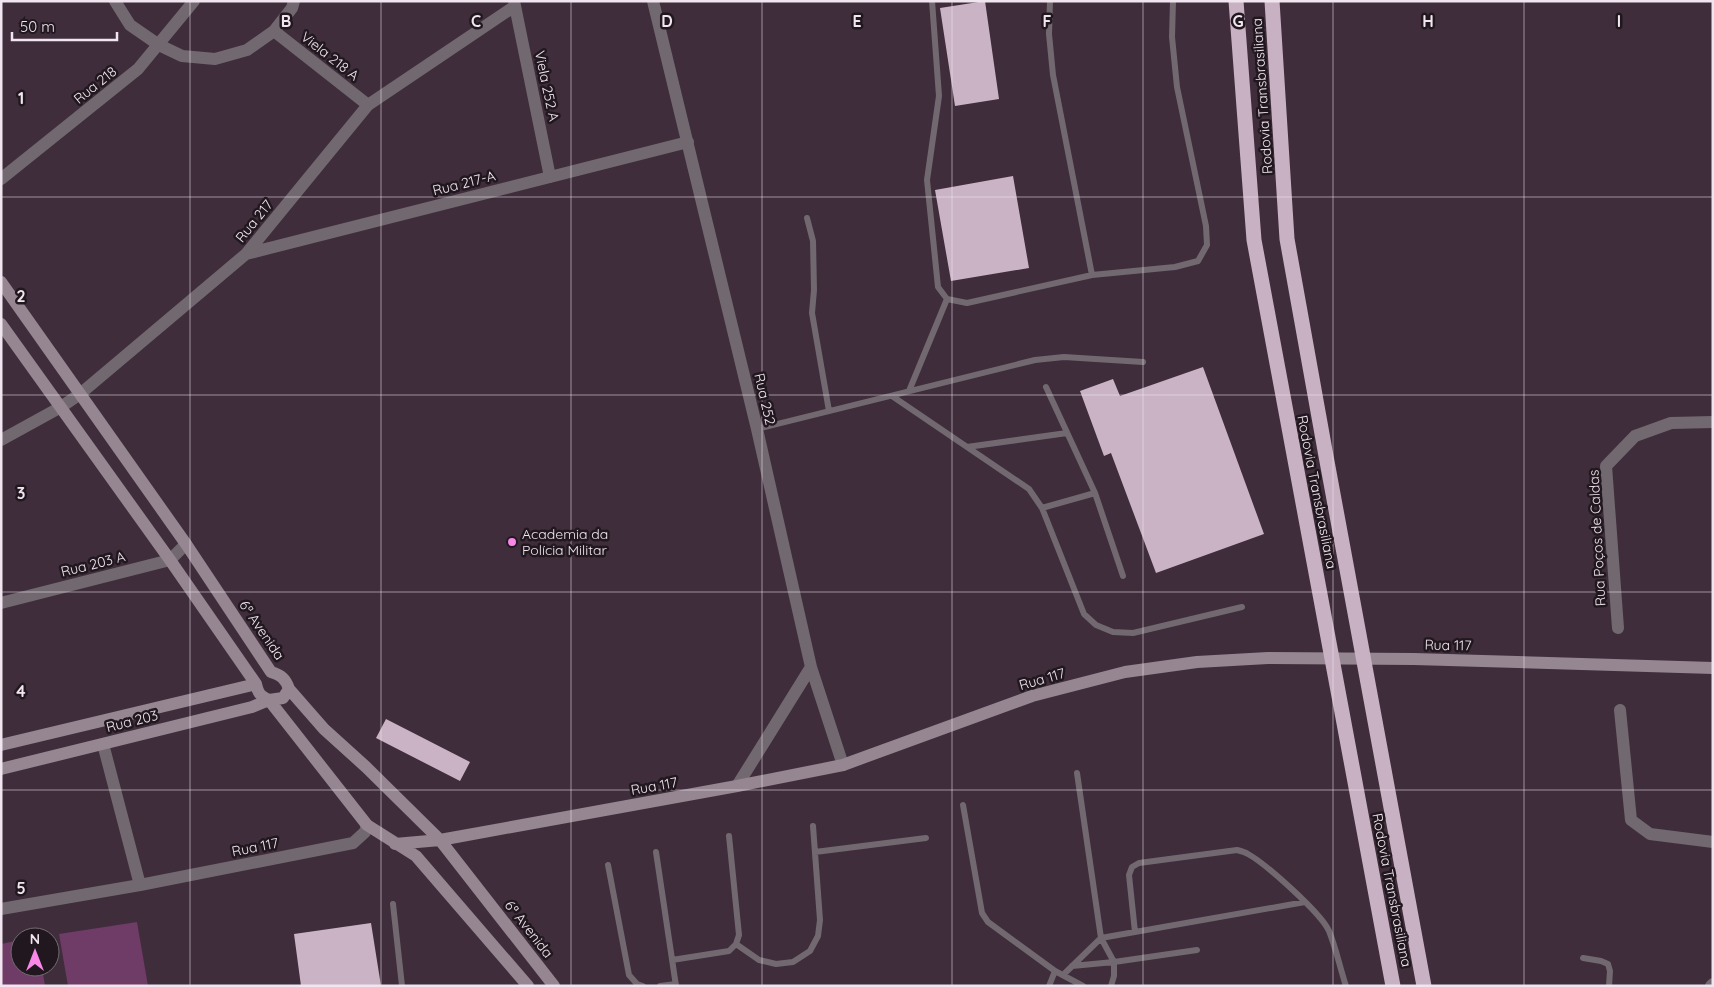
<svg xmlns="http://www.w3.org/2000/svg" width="1714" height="987" font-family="Quicksand,sans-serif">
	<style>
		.green { fill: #6f3b67 }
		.building { fill: #cab3c5 }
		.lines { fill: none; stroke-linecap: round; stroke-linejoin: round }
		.lane { stroke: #726970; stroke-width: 6 }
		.street { stroke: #726970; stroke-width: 12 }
		.secondary { stroke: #958692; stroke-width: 12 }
		.highway { stroke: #c8b1c3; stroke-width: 15 }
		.grid { fill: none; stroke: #f1e5ef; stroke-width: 1; stroke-opacity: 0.55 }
		.poi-dot { fill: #f987e8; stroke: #21181f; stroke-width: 2 }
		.labels { text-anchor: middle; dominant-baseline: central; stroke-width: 5; stroke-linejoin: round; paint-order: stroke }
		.street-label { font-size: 14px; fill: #f1e5ef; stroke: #21181f }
		.poi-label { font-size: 14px; fill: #f1e5ef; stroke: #21181f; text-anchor: start }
		.grid-label { font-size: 16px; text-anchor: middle; font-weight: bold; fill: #f1e5ef; stroke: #21181f; stroke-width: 5; stroke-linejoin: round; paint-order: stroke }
	</style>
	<rect width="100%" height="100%" fill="#3f2d3c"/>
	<path class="green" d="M137,922L148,986H68L59,934Z
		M20,940V967H42L45,986H1V944Z"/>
	<path class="building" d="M985,1L999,99L955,106L940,8Z
		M1013,176L1029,268L951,281L935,190Z
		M1203,367L1264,534L1156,573L1111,453L1104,456L1080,391L1113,379L1120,396Z
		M386,719L470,762L460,781L376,738Z
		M371,923L381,986H301L294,934Z"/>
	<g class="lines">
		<path class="lane" d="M932,1L939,96L927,180L938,287L947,299L967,303L1092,275L1175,267L1198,261L1207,245L1206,226L1177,87L1172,37L1173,1
			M1050,1L1049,34L1053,75L1092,275
			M807,218L813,241L814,290L812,313L829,411
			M1046,387L1095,493L1123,576
			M909,391L947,299
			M892,396L1029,489L1042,508L1084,614L1096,625L1113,632L1133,633L1242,607
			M757,429L1035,360L1064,357L1143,362
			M967,447L1067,433
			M1042,508L1095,493
			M1077,773L1101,938L1114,962V976L1111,986
			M963,805L982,913L988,922L1055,971L1083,986
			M656,852L676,986
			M815,852L926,838
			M608,865L629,975L637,984L643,986
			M393,904L402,986
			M1135,932L1129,875L1132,867L1139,863L1237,850C1241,851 1245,852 1248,854C1266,864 1321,913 1329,931C1336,948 1340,968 1346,986
			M736,944L759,960L776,964L793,962L810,951L818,936L820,920L813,826
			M1583,958L1601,961L1608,964L1610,971L1609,986
			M672,960L729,951L736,944L739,935L729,836
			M1072,966L1114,962L1197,950
			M1063,975L1101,938L1305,902
			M660,986L676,984
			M1049,986L1055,971"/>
		<path class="street" d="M115,1L130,25L159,45L182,56L215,59L247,50L274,31L292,8L294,1
			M514,1L550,177
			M653,1L757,429L811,667L843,765
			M274,31L368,105
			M1,179L138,69L194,1
			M246,254L688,142
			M1,440L61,407L80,394L246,254L368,105L515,6
			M1,603L170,560L186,544
			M1618,628L1606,466L1635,436L1671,423L1713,422
			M1620,710L1631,820L1650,834L1713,842
			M103,744L140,885
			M737,786L811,667
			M1,909L140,885L353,843L365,832L367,825
			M1711,986L1713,984"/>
		<path class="secondary" d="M1,282L186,544L271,672C281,675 286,679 289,689L324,729L366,767L440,840L554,986
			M1,324L170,560L256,684C258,693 260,696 269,700L367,825L416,856L528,986
			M1,745L256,684
			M1,769L252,707L269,700L283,698L289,689
			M395,844L440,840L737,786L843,765L1032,696L1125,672L1197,662L1268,658L1414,659L1713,668"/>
		<path class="highway" d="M1236,1L1254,240L1393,986
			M1272,1L1287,239L1326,456L1424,986"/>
	</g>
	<path class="grid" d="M190,1V986M381,1V986M571,1V986M762,1V986M952,1V986M1143,1V986M1333,1V986M1524,1V986M1,197H1713M1,395H1713M1,592H1713M1,790H1713"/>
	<circle class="poi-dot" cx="512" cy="542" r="5"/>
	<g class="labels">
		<g class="street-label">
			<text transform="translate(330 56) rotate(38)">Viela 218 A</text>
			<text transform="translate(95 85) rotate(-39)">Rua 218</text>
			<text transform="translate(547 86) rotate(78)">Viela 252 A</text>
			<text transform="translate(1262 96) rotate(-94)">Rodovia Transbrasiliana</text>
			<text transform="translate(464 183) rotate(-14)">Rua 217-A</text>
			<text transform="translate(254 221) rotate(-51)">Rua 217</text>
			<text transform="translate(765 399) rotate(77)">Rua 252</text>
			<text transform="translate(1317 492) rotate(79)">Rodovia Transbrasiliana</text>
			<text transform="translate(1597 538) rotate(-93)">Rua Poços de Caldas</text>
			<text transform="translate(93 564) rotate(-14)">Rua 203 A</text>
			<text transform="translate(262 630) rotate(56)">6ª Avenida</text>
			<text transform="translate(1448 645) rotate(1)">Rua 117</text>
			<text transform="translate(1042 679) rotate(-16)">Rua 117</text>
			<text transform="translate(132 721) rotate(-14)">Rua 203</text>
			<text transform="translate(654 786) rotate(-10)">Rua 117</text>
			<text transform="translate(255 847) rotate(-11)">Rua 117</text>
			<text transform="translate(1392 890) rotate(79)">Rodovia Transbrasiliana</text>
			<text transform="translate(529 929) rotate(52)">6ª Avenida</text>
		</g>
		<g class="poi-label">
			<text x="522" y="534">Academia da<tspan x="522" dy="16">Polícia Militar</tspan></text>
		</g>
	</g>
	<g class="grid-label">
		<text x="286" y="27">B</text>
		<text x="476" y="27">C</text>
		<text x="667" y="27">D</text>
		<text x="857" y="27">E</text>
		<text x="1047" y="27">F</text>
		<text x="1238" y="27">G</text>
		<text x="1428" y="27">H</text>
		<text x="1619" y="27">I</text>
		<text x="21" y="104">1</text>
		<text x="21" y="302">2</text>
		<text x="21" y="499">3</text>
		<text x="21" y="697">4</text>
		<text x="21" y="894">5</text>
	</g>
	<rect width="1714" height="987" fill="none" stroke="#f1e5ef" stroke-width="5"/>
	<g transform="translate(35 952)"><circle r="24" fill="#21181f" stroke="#746a72"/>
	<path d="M0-4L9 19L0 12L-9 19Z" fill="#f987e8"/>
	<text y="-8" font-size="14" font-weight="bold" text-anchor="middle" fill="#f1e5ef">N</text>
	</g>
	<path d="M12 32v8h105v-8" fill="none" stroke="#f1e5ef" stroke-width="2.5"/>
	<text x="20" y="32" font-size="15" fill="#f1e5ef" stroke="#21181f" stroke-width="4" paint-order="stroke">50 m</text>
</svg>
